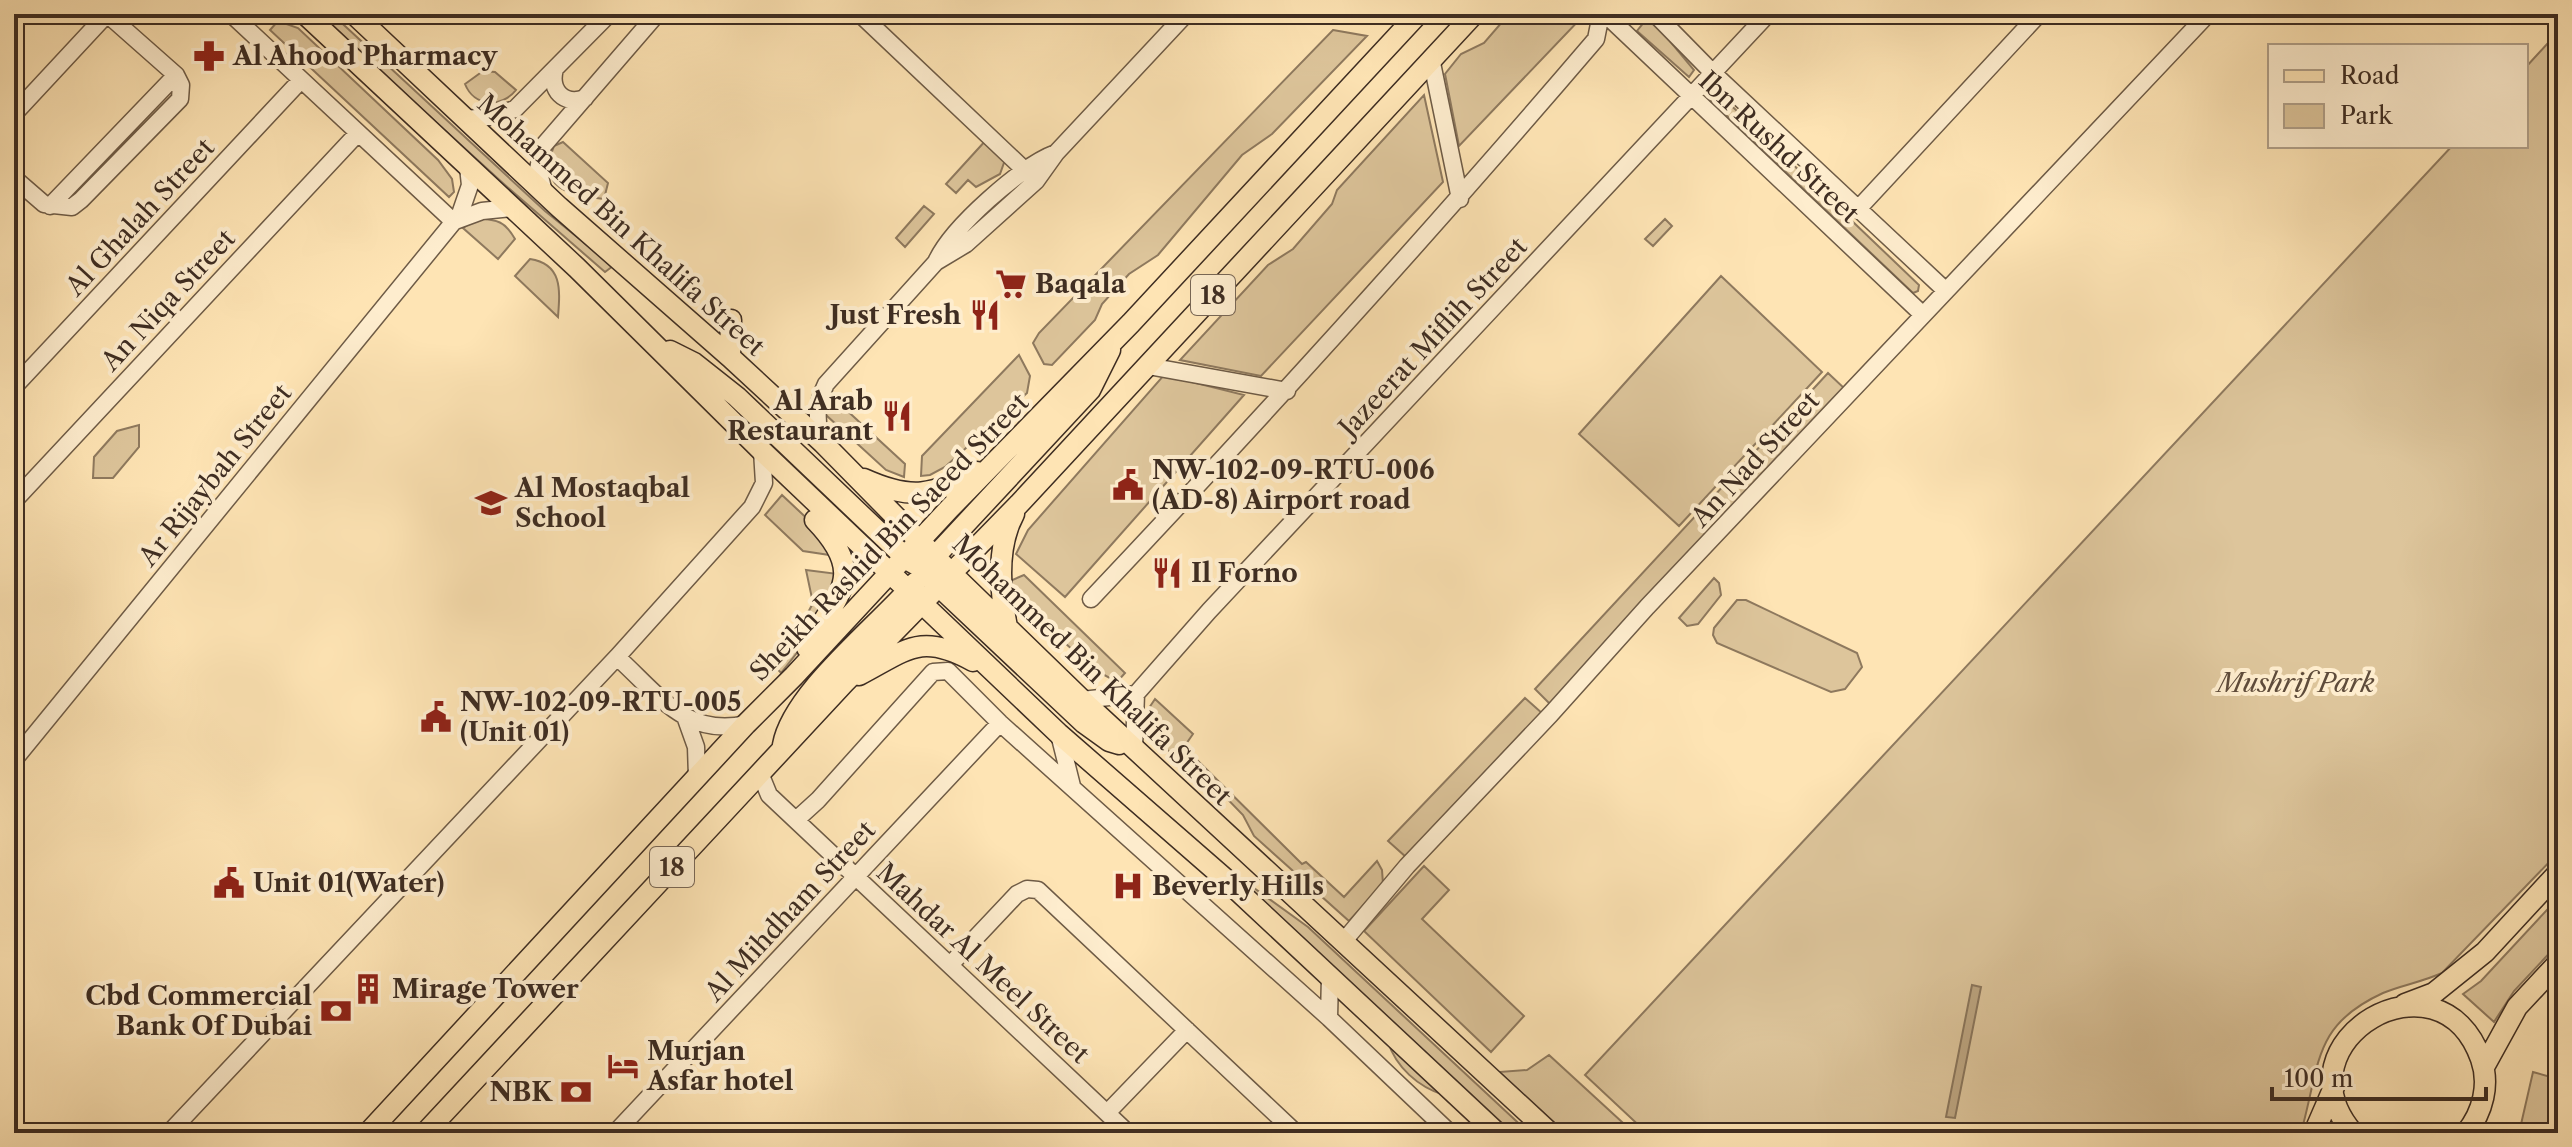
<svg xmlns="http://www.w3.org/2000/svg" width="2572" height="1147" font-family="'Libre Caslon Text',serif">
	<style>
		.green { fill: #ddc59b; stroke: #8e795e; stroke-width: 2 }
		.water { fill: #bda682; stroke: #8a765c; stroke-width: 2 }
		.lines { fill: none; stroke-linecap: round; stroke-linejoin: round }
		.minor-casing { stroke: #6e5b46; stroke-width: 19 }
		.major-casing { stroke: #3e2d22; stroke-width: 23 }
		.minor { stroke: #feedce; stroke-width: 16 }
		.major { stroke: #fee4b4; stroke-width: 20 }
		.labels { text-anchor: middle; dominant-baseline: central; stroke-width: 8; stroke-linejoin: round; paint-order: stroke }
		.shield { fill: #feedce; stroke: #786756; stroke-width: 2 }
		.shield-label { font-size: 24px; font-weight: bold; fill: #3e2d22 }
		.poi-label { font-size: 26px; font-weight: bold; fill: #3e2d22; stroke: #feedce; text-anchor: start }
		.street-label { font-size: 26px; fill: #3e2d22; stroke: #feedce }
		.park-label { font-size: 26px; font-style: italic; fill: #5e4b3a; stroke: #feedce }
	</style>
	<rect width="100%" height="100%" fill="#fee4b4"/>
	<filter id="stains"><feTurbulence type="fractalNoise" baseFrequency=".0025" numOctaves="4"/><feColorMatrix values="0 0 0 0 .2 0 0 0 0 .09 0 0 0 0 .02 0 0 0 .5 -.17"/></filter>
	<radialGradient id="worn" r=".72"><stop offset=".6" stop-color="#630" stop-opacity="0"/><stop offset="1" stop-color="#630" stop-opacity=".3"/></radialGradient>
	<path class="green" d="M317,14H332L545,211L613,266L605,272L505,185Z
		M1509,14H1585L1459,146L1445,74L1461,54L1484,43Z
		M1649,16L1694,70L1689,77L1637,31Z
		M278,21L298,28L438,160L452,179L454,192L449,197L270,30Z
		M1333,30L1367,36L1272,134L1242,155L1158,255L1129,274L1102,304L1095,320L1052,365L1044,364L1033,343L1039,333Z
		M2558,32V853L2442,973C2422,982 2402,985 2383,993C2315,1024 2320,1061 2303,1125L2296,1133H1647L1585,1075L2452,146H2526V67Z
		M483,71L495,72L516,90C502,108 474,107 465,84Z
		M1716,91L1919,285L1918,291L1913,293L1708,98L1710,92Z
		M1424,95L1443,182L1261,376L1180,360L1268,265L1293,249L1332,204L1337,190Z
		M987,139L1006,157L1000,174L976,187L968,180L956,193L946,184Z
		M563,142L608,183L604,199C569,195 537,189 554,146Z
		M924,206L934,214L905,247L896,238Z
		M478,218C497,220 505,221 515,239L498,259L463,228Z
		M1665,219L1672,226L1653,246L1645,239Z
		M530,259C563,264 560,291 558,317L515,276Z
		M1721,276L1822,372L1679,526L1579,434Z
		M1019,355L1030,376L1027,393L945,467L930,475L921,476L922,456Z
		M1828,373L1845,389L1551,705L1535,689Z
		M1164,375L1244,395L1065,597L1016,554L1028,530Z
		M829,394L905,464L904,477L886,470L826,415Z
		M139,425V447L113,478H93L94,457L117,431Z
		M782,495L832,542L836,556L803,551L765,515Z
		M806,570L838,574L826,616L781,673L772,663L804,620L813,603Z
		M1024,575L1125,673L1117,682L1095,670L1015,598L1010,581Z
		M1714,578L1719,583L1721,595L1698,624L1687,626L1679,618Z
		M1737,600H1746L1857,653L1862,667L1845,689L1831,692L1717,643L1713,635L1714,628Z
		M1525,698L1543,714L1406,857L1388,841Z
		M1155,699L1193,734L1184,747L1302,864L1306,862L1344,897L1377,861L1382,870L1383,884L1349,921L1254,836L1243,815L1210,781L1191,771L1154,738L1147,725V711Z
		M1424,866L1449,890L1422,919L1524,1016L1491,1052L1364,931Z
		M1236,875L1308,927L1529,1133H1510L1232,878Z
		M2558,898V944L2514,991L2494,1022L2463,994L2481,981Z
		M1388,1042L1444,1095C1418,1087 1396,1067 1388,1042Z
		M1549,1055L1634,1133H1565L1499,1072L1527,1070Z
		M2533,1072L2558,1079V1133H2519Z"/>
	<path class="water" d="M1972,985L1981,987L1955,1118L1946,1117Z"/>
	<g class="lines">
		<defs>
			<path id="minor" d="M231,14L454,222
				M860,14L1032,177
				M1605,14L1922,314
				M1655,14L1713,73L1945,290
				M1431,58L1460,199
				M555,69C549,90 564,106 585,98
				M14,114L107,14
				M465,119L489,117L515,109L609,14
				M14,178L44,204L72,207L81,200L180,99L181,85L176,75L107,14
				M544,192L538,169L543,146L657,14
				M50,206L176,75
				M1858,209L2039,14
				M455,221L482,211L511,208
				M936,262L966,244L1036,181L1056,153L1186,14
				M1148,366L1287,391
				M14,387L301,80
				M823,443C815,422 816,404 826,384L936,262C951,228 1021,166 1056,153
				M14,501L358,133
				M1091,599C1264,416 1432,231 1596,39L1601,14
				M617,657C657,693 686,738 746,724
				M1082,700L1136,694
				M686,719L696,747L697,777
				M1059,734L1072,786
				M1134,748L1136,694L1209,611L1768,14
				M14,760L460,214L470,185L468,167
				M760,773L769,795L1128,1133
				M796,820L818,800L933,672L948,671L1000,723L1329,1018L1450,1133
				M1343,942L1407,866L1551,714L1647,607L2208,14
				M950,965L1017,894L1027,889L1038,890L1296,1133
				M1329,1018L1330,976
				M1107,1113L1187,1030
				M169,1133L617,657L752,507L764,483L762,451
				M615,1133L1000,723"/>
			<path id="major" d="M305,14L577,268L762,451L1059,734L1223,877L1497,1133
				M354,14L559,207L730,357L823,443L951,573L1082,700L1550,1133
				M670,351L694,363L737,397L908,560L924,569L951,573
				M730,357L731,320
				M864,479C913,501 931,495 977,472
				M927,565L1090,390L1110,350
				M930,578L1084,723L1109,741L1119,744
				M1007,627C1000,592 996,547 1014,514
				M807,648C837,594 869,576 815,520
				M859,675C907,650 920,632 973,661
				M783,745C792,693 879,625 915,583
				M2405,1004L2434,993L2485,952L2558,873
				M2484,1067L2517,1007L2558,963
				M368,1133L746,724L794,676L950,508L1131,323L1418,14
				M425,1133L845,682L1019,504L1474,14
				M2314,1133L2334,1087
				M2353,1133C2274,1041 2440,943 2481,1059C2490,1084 2483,1112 2466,1133"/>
		</defs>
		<use href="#minor" class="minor-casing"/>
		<use href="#major" class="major-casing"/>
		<use href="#minor" class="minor"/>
		<use href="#major" class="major"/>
	</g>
	<defs>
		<symbol id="pharmacy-bare" viewBox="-9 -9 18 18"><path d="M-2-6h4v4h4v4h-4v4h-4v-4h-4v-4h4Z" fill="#8f2418" stroke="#feedce" stroke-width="2.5" paint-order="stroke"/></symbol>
		<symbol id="supermarket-bare" viewBox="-9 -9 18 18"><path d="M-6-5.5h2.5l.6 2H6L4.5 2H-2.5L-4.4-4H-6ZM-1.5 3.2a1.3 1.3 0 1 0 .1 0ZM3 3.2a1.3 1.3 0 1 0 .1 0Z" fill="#8f2418" stroke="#feedce" stroke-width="2.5" paint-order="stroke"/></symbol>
		<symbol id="restaurant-bare" viewBox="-9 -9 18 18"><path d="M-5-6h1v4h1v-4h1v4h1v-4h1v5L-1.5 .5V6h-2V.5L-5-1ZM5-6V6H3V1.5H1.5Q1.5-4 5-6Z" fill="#8f2418" stroke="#feedce" stroke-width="2.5" paint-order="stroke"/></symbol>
		<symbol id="civic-bare" viewBox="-9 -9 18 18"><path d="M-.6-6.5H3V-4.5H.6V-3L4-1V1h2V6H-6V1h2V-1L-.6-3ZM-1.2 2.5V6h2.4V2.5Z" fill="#8f2418" stroke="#feedce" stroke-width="2.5" paint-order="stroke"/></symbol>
		<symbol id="school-bare" viewBox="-9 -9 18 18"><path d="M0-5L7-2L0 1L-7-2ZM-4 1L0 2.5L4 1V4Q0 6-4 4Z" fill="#8f2418" stroke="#feedce" stroke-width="2.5" paint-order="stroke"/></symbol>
		<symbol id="hospital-bare" viewBox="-9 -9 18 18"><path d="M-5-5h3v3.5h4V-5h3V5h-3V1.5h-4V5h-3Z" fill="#8f2418" stroke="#feedce" stroke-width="2.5" paint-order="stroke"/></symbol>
		<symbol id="building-bare" viewBox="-9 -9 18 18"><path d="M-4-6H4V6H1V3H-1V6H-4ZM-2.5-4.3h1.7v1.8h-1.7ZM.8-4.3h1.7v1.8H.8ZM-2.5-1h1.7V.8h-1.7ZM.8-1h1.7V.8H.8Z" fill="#8f2418" stroke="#feedce" stroke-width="2.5" paint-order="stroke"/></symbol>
		<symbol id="bank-bare" viewBox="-9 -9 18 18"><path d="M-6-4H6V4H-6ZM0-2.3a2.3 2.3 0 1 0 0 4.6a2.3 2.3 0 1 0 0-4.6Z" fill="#8f2418" stroke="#feedce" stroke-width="2.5" paint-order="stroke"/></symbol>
		<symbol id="hotel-bare" viewBox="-9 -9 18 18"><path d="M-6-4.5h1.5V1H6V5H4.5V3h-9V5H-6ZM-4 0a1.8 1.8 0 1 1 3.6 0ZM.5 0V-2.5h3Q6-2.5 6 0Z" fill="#8f2418" stroke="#feedce" stroke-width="2.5" paint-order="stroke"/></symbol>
	</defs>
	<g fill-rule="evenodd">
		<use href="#pharmacy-bare" x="187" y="34" width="44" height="44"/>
		<use href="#supermarket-bare" x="989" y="262" width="44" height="44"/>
		<use href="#restaurant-bare" x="963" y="293" width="44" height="44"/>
		<use href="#restaurant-bare" x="875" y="394" width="44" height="44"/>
		<use href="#civic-bare" x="1106" y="463" width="44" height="44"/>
		<use href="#school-bare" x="469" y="481" width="44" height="44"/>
		<use href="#restaurant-bare" x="1145" y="551" width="44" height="44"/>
		<use href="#civic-bare" x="414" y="695" width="44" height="44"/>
		<use href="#civic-bare" x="207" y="861" width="44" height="44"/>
		<use href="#hospital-bare" x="1106" y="864" width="44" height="44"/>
		<use href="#building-bare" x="346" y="967" width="44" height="44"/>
		<use href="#bank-bare" x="314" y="989" width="44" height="44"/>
		<use href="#hotel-bare" x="601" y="1044" width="44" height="44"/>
		<use href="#bank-bare" x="554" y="1070" width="44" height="44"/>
	</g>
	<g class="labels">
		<g class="shield">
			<rect x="1191" y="275" width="44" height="40" rx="6"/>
			<rect x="650" y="847" width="44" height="40" rx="6"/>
		</g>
		<g class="shield-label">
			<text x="1213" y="295">18</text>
			<text x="672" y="867">18</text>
		</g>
		<g class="poi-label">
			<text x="233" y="56">Al Ahood Pharmacy</text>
			<text x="1035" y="284">Baqala</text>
			<text x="961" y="315" text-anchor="end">Just Fresh</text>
			<text x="873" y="401" text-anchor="end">Al Arab<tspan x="873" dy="30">Restaurant</tspan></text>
			<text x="1152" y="470">NW-102-09-RTU-006<tspan x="1152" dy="30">(AD-8) Airport road</tspan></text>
			<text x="515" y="488">Al Mostaqbal<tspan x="515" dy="30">School</tspan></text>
			<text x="1191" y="573">Il Forno</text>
			<text x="460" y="702">NW-102-09-RTU-005<tspan x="460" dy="30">(Unit 01)</tspan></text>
			<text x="253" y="883">Unit 01(Water)</text>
			<text x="1152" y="886">Beverly Hills</text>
			<text x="392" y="989">Mirage Tower</text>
			<text x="312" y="996" text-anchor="end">Cbd Commercial<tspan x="312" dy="30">Bank Of Dubai</tspan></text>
			<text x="647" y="1051">Murjan<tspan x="647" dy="30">Asfar hotel</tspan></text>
			<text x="552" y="1092" text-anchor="end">NBK</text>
		</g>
		<g class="street-label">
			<text transform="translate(1779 147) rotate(43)">Ibn Rushd Street</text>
			<text transform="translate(140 217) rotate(-47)">Al Ghalah Street</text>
			<text transform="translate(621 225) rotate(42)">Mohammed Bin Khalifa Street</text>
			<text transform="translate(168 300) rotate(-47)">An Niqa Street</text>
			<text transform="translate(1433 337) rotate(-47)">Jazeerat Miflih Street</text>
			<text transform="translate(1755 459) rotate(-47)">An Nad Street</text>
			<text transform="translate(215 475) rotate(-51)">Ar Rijaybah Street</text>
			<text transform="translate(889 537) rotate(-46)">Sheikh Rashid Bin Saeed Street</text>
			<text transform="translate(1092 670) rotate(44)">Mohammed Bin Khalifa Street</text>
			<text transform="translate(790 911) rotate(-47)">Al Mihdham Street</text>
			<text transform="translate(983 963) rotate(43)">Mahdar Al Meel Street</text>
		</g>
		<g class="park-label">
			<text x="2296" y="683">Mushrif Park</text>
		</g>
	</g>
	<rect width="2572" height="1147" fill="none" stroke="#fee4b4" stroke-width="48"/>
	<rect x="16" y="16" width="2540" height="1115" fill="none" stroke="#3e2d22" stroke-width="4"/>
	<rect x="24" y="24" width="2524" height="1099" fill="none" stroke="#3e2d22" stroke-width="2"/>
	<rect x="2268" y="44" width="260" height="104" fill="#feedce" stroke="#b1a089" stroke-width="2"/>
	<rect x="2284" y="70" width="40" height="12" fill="#fee4b4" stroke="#b1a089" stroke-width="2"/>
	<text x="2340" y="84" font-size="24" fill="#3e2d22">Road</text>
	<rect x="2284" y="104" width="40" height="24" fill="#ddc59b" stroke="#b1a089" stroke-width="2"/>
	<text x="2340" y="124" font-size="24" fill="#3e2d22">Park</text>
	<path d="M2272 1087v12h214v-12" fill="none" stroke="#3e2d22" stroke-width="4"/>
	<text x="2284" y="1087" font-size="24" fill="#3e2d22" stroke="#feedce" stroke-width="6" paint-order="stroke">100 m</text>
	<rect width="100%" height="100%" filter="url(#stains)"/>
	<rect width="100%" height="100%" fill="url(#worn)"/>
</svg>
